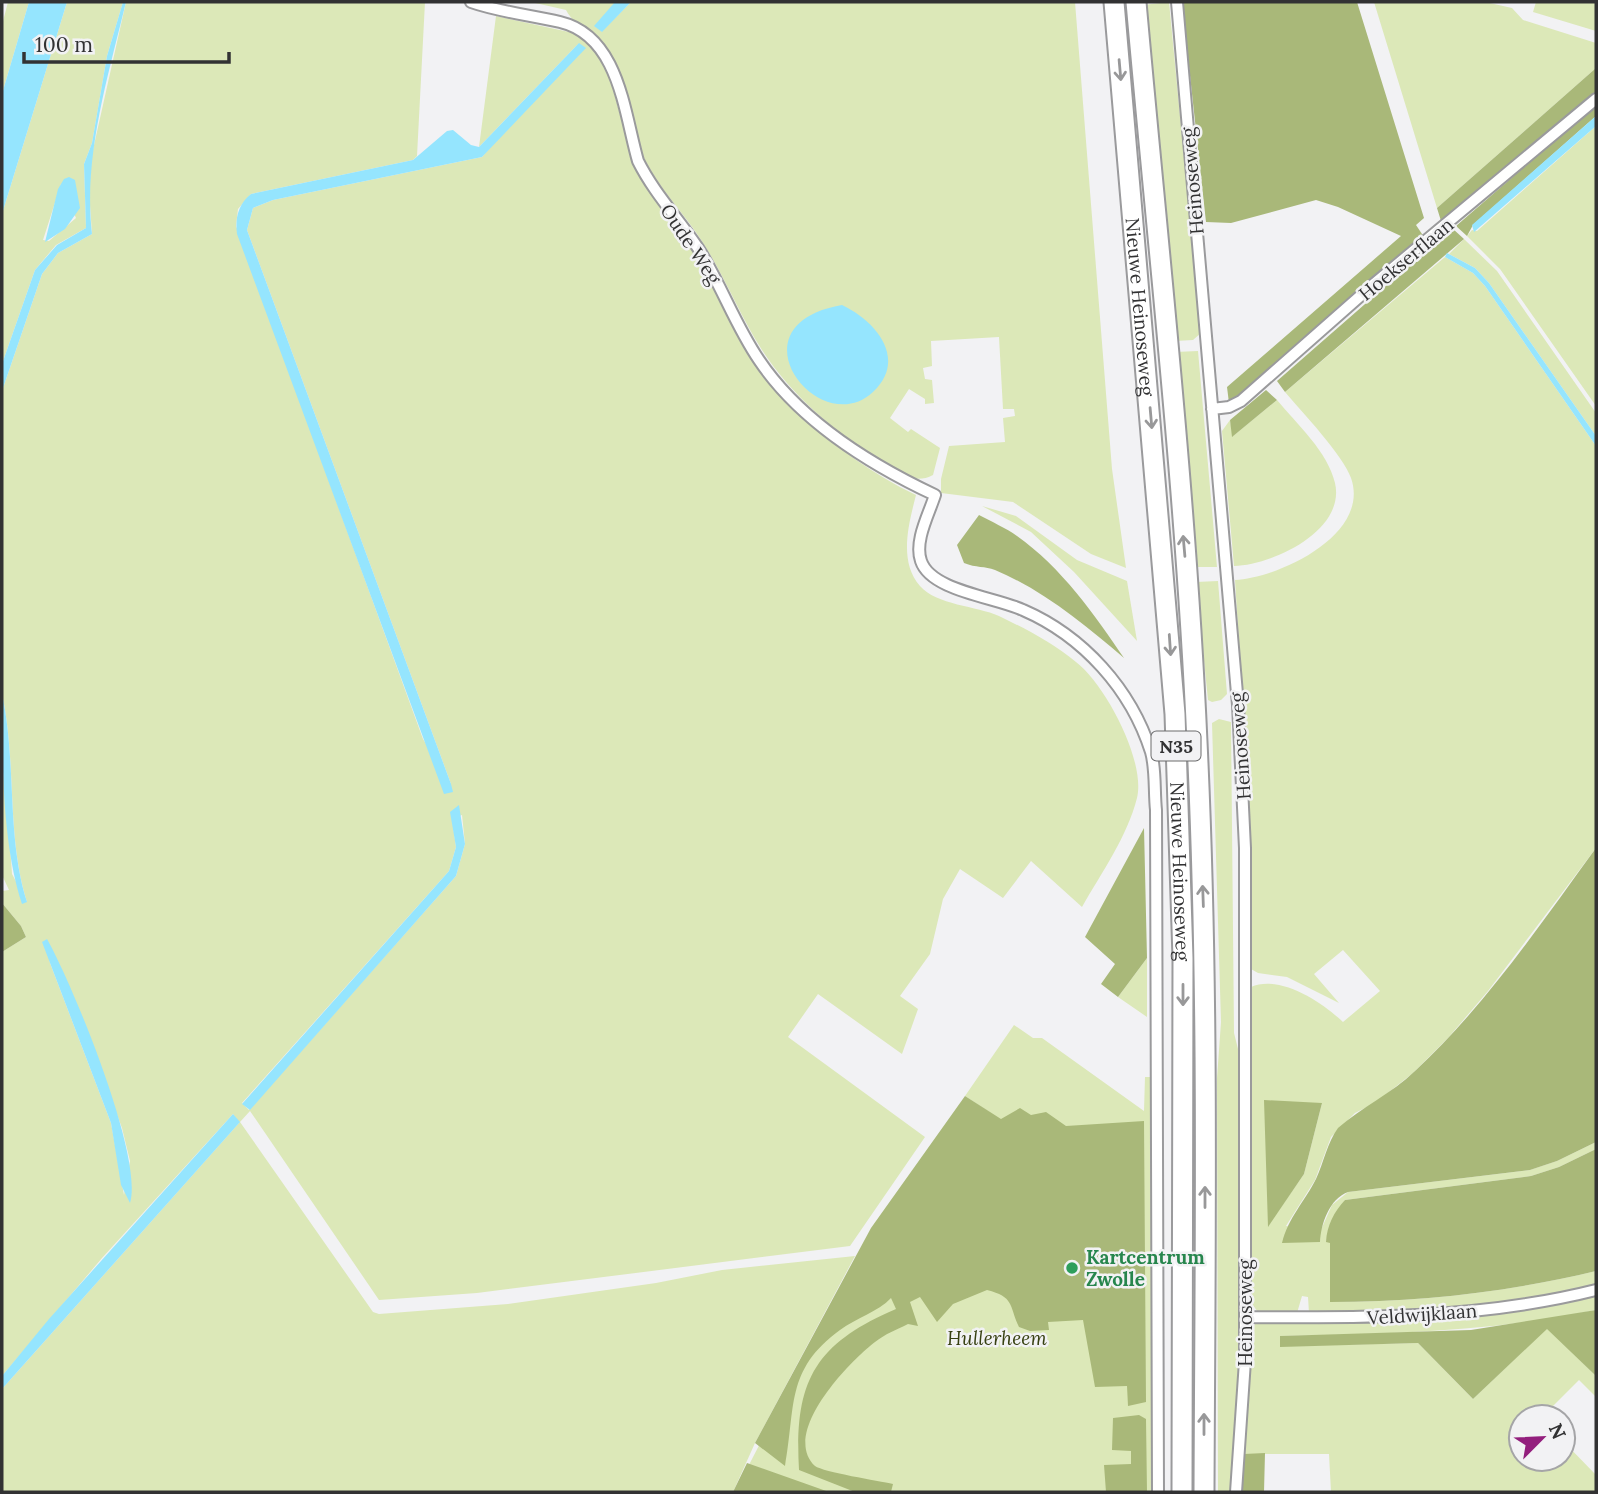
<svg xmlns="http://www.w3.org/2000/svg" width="1598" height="1494" font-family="Lora,serif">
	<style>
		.green { fill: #dce8b8; fill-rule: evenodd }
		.forest { fill: #a9b879 }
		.water { fill: #95e5fe }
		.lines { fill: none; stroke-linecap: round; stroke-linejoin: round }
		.street-casing { stroke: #9a9a9c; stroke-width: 14 }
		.highway-casing { stroke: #9a9a9c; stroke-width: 23 }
		.street { stroke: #fff; stroke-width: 10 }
		.highway { stroke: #fff; stroke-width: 19 }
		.oneway { stroke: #989899 }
		.leisure-dot { fill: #2e9e5b; stroke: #f2f2f4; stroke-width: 2.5 }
		.labels { text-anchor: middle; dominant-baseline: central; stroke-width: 5; stroke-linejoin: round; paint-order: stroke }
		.shield { fill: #f2f2f4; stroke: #6c6c6d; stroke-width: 2 }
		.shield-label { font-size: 18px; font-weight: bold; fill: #323233 }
		.street-label { font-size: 19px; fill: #323233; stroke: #f2f2f4 }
		.leisure-label { font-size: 19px; font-weight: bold; fill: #27864d; stroke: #f2f2f4; text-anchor: start }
		.park-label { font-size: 19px; font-style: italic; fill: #374011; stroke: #f2f2f4 }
	</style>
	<rect width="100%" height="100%" fill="#f2f2f4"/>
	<path class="green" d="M8,2H29L2,94V25Z
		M67,2H123L107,56L92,143L84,164L86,228L56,245L35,270L2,364V214ZM61,184L76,218L49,241L43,240Z
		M126,2H425L417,156L413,160L251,194L238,209L236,226L423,739L451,784L247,230L253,208L273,200L482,157L579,43L479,147L496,16L569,32L587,39L601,58L612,86L633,161L801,414C835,447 874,475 916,495C909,523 898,561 920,586C936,605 977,606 999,616C1026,629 1053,643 1076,662C1105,684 1146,761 1137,798C1127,837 1102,872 1082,907L1031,861L1003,898L960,869L943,899L930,954L900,996L918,1009L902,1054L818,994L788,1037L925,1137L850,1246L477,1293L379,1300L250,1111L240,1122L373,1312L379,1314L508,1304L656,1283L722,1270L855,1256L755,1443L733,1492H2V1389L239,1123L233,1114L102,1258L2,1376V952L26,937L21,926L2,903V891L9,890L2,875V781L5,772L12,874L27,902C6,835 17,762 2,694V391L42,274L58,253L92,234L89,191L92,154ZM462,815L465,844L456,876L249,1110L242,1103L449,871L456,847L452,819ZM46,939L76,1004L122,1128L130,1161L124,1195L111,1123L50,963Z
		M531,2H615L601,32L631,2H1075L1112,469L1126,568L1091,554L1013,502L941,493V479L949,446L1005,442L1003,418L1015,416L1014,409H1003L999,337L931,341L932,366L923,368L925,379L932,380L934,403L925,404V399L909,389L890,418L908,432L911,429L940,448L933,475C913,486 895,471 877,459C832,429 792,396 762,350C740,316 725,277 703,243C685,214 660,190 645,160C630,126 629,87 610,54C598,35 576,29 566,10Z
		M1169,2L1201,333L1193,340L1175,341L1143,5Z
		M1374,2H1485L1512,8L1523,20L1596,43V68L1437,208Z
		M1536,2H1596V31L1533,12Z
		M1596,126V406L1500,269L1467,236L1472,230L1477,231Z
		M1464,239L1497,271L1596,413V436L1489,283L1475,268L1449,254Z
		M1445,257L1473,273L1485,286L1596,446V848L1488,991L1448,1038L1413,1073L1375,1103L1355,1113L1331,1137L1315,1180L1286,1226L1320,1232L1332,1205L1348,1192L1530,1170L1557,1161L1596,1142V1149L1559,1167L1531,1176L1345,1200L1326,1242H1330V1302C1420,1302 1508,1292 1596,1271V1286L1457,1309L1309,1313L1308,1297L1302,1296L1297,1313L1258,1312L1251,1303V987C1280,974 1323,1003 1343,1022L1380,991L1343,950L1314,974L1339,1003L1287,977L1258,973L1251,969L1250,819L1235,580C1278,578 1371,535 1351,478C1343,455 1302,412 1285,392ZM1322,1103L1304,1174L1268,1226Z
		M1198,351L1217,567H1195L1175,352Z
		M1277,400C1297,424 1328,452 1335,483C1346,531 1272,565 1234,566L1222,431L1230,420L1233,436Z
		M982,506L1016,516L1077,560L1127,581L1137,641L1074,572L1031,532Z
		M1218,581L1227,694L1221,700L1212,702L1208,700L1196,582Z
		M1219,719L1231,722L1234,1033L1239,1053L1240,1338L1230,1492H1218L1217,1078L1221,1022L1212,723Z
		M1147,958V1017L1118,997Z
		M1014,1025L1033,1038H1042L1144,1111L1145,1077H1150L1152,1082V1492H735L831,1306L989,1112L965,1096Z
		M1596,1294V1310C1491,1332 1387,1334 1280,1336V1346L1418,1343L1473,1399L1547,1328L1596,1376V1397L1579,1380L1542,1417H1521V1459H1563V1441L1596,1475V1492H1331L1329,1454H1244L1251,1329L1256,1323L1368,1322L1458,1317Z"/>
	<path class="forest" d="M1182,2H1357L1424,218L1416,225L1424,237L1229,403L1227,387L1401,236L1338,207L1316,200L1231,223L1206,222Z
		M1596,68V92L1441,221L1437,208Z
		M1596,105V116L1473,225L1467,236L1456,226Z
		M1452,228L1464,239L1285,392L1277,381Z
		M1266,390L1277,400L1232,437L1230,420Z
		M979,515C992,522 1006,528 1017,536C1061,567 1095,615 1124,658C1085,625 1043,590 995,570C985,566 976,568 964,563L957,545Z
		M1144,828L1147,958L1118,997L1101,984L1115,964L1085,937Z
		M1596,848V1142L1557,1161L1530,1170L1348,1192C1329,1199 1321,1224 1320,1242L1282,1243C1288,1218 1305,1201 1316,1179C1324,1162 1327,1143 1338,1128C1362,1107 1391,1094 1415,1071C1485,1006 1540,925 1596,848Z
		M2,903L21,926L26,937L2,952Z
		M965,1096L1001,1119L1020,1108L1031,1115L1046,1112L1066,1126L1144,1121L1146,1402L1128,1406L1127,1386L1095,1387L1083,1320L1048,1322L1049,1330L1030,1331L1019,1327C1009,1306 1015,1297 987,1290L953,1304L937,1322L920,1297L910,1302L918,1326L908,1324C896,1330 885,1334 875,1342C850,1361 780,1433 815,1466C823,1472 879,1481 893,1484L891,1492H855L799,1470C794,1382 814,1344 896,1309L891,1298C878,1312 856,1318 840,1330C785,1370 796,1407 785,1466L755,1443L871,1228Z
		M1264,1100L1322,1103L1304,1174L1268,1227Z
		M1596,1149V1271C1508,1292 1420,1302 1330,1302V1243L1326,1242C1327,1225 1334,1212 1345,1200L1531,1176L1559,1167Z
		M1596,1310V1376L1547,1329L1473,1399L1418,1343L1280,1347V1336L1471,1330Z
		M1139,1415L1146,1419L1147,1492H1106L1104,1465L1131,1464V1451L1112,1450L1113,1418Z
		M1265,1453L1264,1492H1241L1244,1454Z
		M747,1463L829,1492H733Z"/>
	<path class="water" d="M29,2H67L2,214V94Z
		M123,2H126C108,77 83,156 92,234L58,253L42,274L2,391V364L35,270L57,245L86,228L84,164L92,143L107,56Z
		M615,2H631L602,32L594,26Z
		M579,43L586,48L482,157L273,200L253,208L247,230L451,784L453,792L444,794L237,234C235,219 238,204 251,194L413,160L447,131L453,130L471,145L479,147Z
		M1596,116V126L1474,232L1472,225Z
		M69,177L75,180L80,208L65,229L45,242L58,189L64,179Z
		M1447,253L1475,268L1489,283L1596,436V446L1485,286L1473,273L1445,257Z
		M842,305C876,321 908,359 873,392C820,442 727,325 842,305Z
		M2,694C17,763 6,836 27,902L22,904C2,844 2,758 2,694Z
		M459,805L465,844L456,876L250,1110L242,1104L449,871L456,847L450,812Z
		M47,939C72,983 144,1157 130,1203L121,1185L111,1123L42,942Z
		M233,1114L240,1122L2,1389V1376L49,1319Z"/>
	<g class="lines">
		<defs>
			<path id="street" d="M471,2C499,12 531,15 560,22C619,36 624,112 638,161C654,193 678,218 698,248C721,284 735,325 759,360C800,421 869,464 935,495C929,514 914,541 921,561C931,591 995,597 1023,610C1083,636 1131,689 1151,752C1156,769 1154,792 1156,810L1158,1492
				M1177,2L1238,705L1245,848V1361L1236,1492
				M1212,409L1229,407L1241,401L1375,283L1596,99
				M1246,1317C1364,1318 1481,1319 1596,1290"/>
			<g id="highway">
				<path id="s1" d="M1114,2L1175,714L1183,958L1182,1492"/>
				<path d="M1136,2C1158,248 1186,495 1197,742C1209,992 1205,1242 1204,1492"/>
			</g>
		</defs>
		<use href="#street" class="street-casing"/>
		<use href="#highway" class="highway-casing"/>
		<use href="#street" class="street"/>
		<use href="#highway" class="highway"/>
	</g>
	<defs><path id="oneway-shaft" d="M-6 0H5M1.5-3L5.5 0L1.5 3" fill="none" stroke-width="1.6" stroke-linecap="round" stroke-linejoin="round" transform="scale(1.75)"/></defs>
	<g class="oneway">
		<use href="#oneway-shaft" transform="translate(1120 70) rotate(85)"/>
		<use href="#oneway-shaft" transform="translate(1151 418) rotate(85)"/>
		<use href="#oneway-shaft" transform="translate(1184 546) rotate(-95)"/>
		<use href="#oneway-shaft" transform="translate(1170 645) rotate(86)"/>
		<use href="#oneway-shaft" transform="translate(1203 896) rotate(-92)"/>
		<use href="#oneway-shaft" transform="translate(1183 995) rotate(90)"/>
		<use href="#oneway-shaft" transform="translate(1205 1197) rotate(-90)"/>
		<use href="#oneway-shaft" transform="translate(1204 1424) rotate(-90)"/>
	</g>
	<circle class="leisure-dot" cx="1072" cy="1268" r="7"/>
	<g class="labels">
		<rect class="shield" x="1151.5" y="731.5" width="49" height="29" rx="5"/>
		<g class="shield-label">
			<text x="1176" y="746">N35</text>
		</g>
		<g class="street-label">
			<text transform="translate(1192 181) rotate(-95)">Heinoseweg</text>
			<text transform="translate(691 244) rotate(56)">Oude Weg</text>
			<text transform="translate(1406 259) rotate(-40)">Hoekserflaan</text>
			<text stroke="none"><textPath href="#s1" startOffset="306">Nieuwe Heinoseweg</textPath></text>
			<text transform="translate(1240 746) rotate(-94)">Heinoseweg</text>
			<text stroke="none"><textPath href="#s1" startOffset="872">Nieuwe Heinoseweg</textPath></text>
			<text transform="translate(1245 1313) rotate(-90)">Heinoseweg</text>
			<text transform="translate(1422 1314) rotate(-4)">Veldwijklaan</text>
		</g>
		<g class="leisure-label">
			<text x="1086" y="1257">Kartcentrum<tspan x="1086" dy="22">Zwolle</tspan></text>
		</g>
		<g class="park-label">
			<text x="997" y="1338">Hullerheem</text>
		</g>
	</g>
	<rect width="1598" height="1494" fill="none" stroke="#323233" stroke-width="7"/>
	<g transform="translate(1542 1438) rotate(66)"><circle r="33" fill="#f2f2f4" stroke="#a5a5a7" stroke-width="2"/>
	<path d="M0-5L12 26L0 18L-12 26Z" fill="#931f7d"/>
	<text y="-10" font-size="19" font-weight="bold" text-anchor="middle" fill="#323233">N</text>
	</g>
	<path d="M24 52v10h205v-10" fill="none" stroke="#323233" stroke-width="3.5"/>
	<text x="35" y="52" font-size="21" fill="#323233" stroke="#f2f2f4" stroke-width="5" paint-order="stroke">100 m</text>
</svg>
